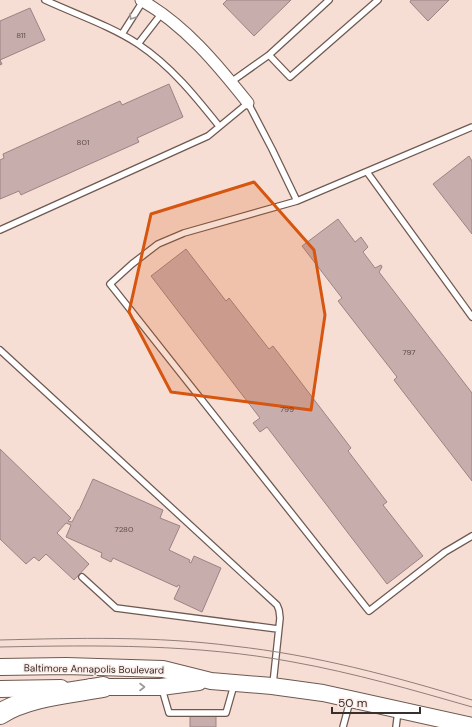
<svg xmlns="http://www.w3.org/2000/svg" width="472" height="727" font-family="'DM Sans',sans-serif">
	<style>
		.building { fill: #c8adad; stroke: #9c8383 }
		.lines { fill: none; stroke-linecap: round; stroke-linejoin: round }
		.service-casing { stroke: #6e5951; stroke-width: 8 }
		.minor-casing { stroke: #6e5951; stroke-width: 13 }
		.secondary-casing { stroke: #6e5951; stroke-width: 18 }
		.motorway-casing { stroke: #6e5951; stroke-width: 22 }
		.service { stroke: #fff; stroke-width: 5.5 }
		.minor { stroke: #fff; stroke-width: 11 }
		.secondary { stroke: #fff; stroke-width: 16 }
		.motorway { stroke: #fff; stroke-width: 20 }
		.tram { stroke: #8f7e78; stroke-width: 1 }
		.oneway { stroke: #9c9695 }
		.marked { fill: #d6550f; fill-opacity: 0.2; stroke: #d6550f; stroke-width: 3; stroke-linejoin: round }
		.labels { text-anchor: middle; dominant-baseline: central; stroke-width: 3; stroke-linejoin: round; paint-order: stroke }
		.number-label { font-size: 8px; fill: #5c4e4c }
		.street-label { font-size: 10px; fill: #382e2b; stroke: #fdede8 }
	</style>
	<rect width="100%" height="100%" fill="#f7ded4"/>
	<path class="building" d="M227,0H291L254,36L223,4Z
		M411,0H449L428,21L410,2Z
		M30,8L45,40L0,60L2,64L0,65V21Z
		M169,84L183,117L137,138L139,142L25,193L21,195L19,191L0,199V160L4,158L3,154L120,101L122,105Z
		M469,156L472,161V234L433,184Z
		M338,219L355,242L361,237L368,247L363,252L375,268L381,265L382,267L379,272L472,393V481L394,380L397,377L338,301L342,298L302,246Z
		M186,249L226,301L229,298L269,349L273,346L290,368L351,448L348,451L387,502L383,505L423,556L387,584L267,427L260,432L253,423L260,418L151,276Z
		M0,449L71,518L68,521L72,522L78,510H79L93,479L163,510L160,518L180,526L169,550L190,560L189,562L191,563L194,556L221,568L202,612L174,599L180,586L178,585L177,587L113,558L111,562L101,557L102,553L66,537L71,525L66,523L57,533L89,564L74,580L46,554L39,561L34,557L26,564L0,539Z
		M190,715H216V727H190Z"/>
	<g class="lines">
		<defs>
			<path id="service" d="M45,0C75,14 111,26 138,44C171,66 195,96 219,126
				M122,34L143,1
				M138,44L162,13
				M269,55L290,77L378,0
				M231,82L269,55L329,0
				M472,127L297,201L184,233L158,244L132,264L110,284L369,611L445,552L472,536
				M367,172L472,317
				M0,230L208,136L248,103L272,149L297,201
				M0,350L277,605L279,610L280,618L273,684
				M82,577L116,608L278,629
				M162,689L169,713H226L234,685
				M343,727L350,701
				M396,727L398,711"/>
			<path id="minor" d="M141,0C185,25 217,64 248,103"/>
			<path id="secondary" d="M0,667L66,666L163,669L211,681L272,686L323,693L472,726
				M91,687H161L199,682
				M0,689L61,688"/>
			<path id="motorway" d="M0,714C28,696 71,693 103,687"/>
		</defs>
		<use href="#service" class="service-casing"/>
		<use href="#minor" class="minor-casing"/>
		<use href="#secondary" class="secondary-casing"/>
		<use href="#motorway" class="motorway-casing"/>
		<use href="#service" class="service"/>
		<use href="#minor" class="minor"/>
		<use href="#secondary" class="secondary"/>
		<use href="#motorway" class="motorway"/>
		<path class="tram" d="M0,640C78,638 156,636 233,646C315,655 393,676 472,700
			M0,647C98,645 197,644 293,662C354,673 413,690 472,707"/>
	</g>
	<defs><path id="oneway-chevron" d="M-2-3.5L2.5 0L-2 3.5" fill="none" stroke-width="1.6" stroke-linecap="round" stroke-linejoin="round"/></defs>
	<g class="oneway">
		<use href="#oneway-chevron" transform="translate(132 17) rotate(122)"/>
		<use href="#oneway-chevron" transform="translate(142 687)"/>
	</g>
	<path class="marked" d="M254,182L314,250L325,315L311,410L171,392L129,312L151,214Z"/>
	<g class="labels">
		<g class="number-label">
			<text x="21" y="35">811</text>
			<text x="83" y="142">801</text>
			<text x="409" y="352">797</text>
			<text x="287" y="409">799</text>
			<text x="124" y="529">7280</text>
		</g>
		<g class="street-label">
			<text transform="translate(94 669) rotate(1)">Baltimore Annapolis Boulevard</text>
		</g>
	</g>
	<path d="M332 707v6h88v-6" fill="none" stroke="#382e2b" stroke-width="2"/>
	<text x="338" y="707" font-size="12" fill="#382e2b" stroke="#fdede8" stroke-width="3" paint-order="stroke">50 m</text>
</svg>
